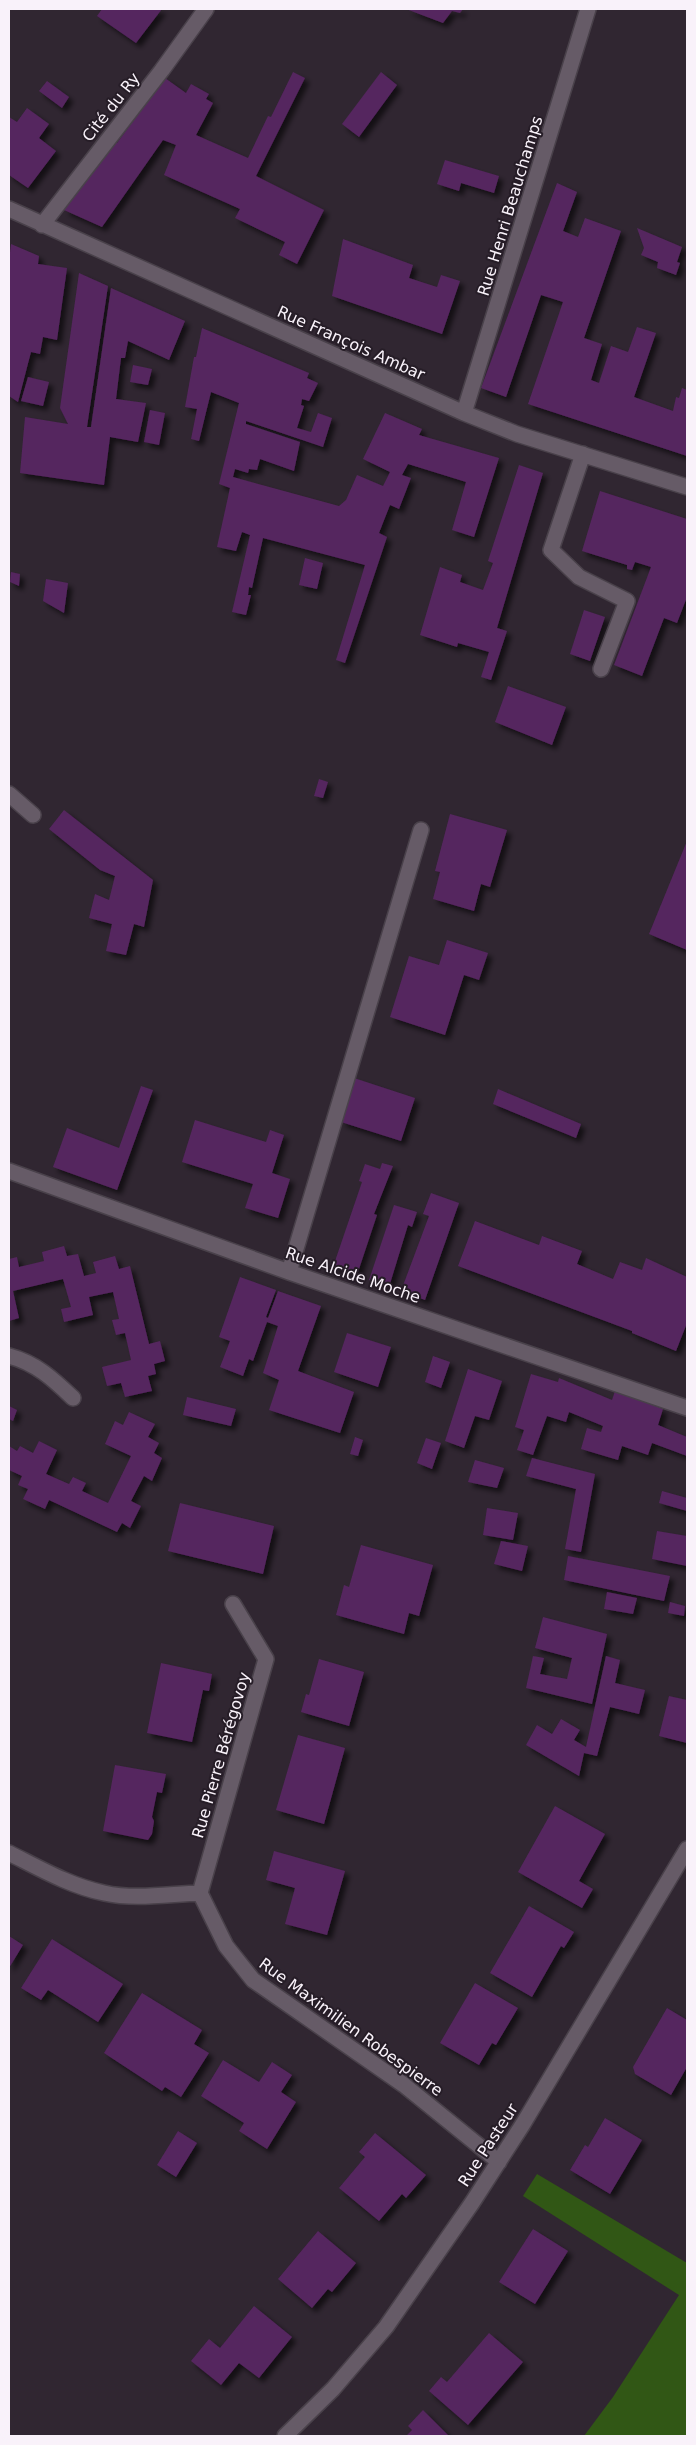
<svg xmlns="http://www.w3.org/2000/svg" width="696" height="2445" font-family="'DejaVu Sans',sans-serif">
	<style>
		.green { fill: #315715 }
		.building { fill: #55255f; filter: url(#shadow) }
		.lines { fill: none; stroke-linecap: round; stroke-linejoin: round }
		.minor-casing { stroke: #49414a; stroke-width: 18 }
		.minor { stroke: #665b67; stroke-width: 15 }
		.labels { text-anchor: middle; dominant-baseline: central; stroke-width: 4; stroke-linejoin: round; paint-order: stroke }
		.street-label { font-size: 16px; fill: #f9f2fa; stroke: #261d27 }
	</style>
	<defs>
		<filter id="shadow"><feDropShadow dx="4.5" dy="4.5" stdDeviation="2.5" flood-color="#0009"/></filter>
	</defs>
	<rect width="100%" height="100%" fill="#302631"/>
	<path class="green" d="M537,2174L687,2263V2436H584L613,2397L679,2295L523,2196Z"/>
	<path class="building" d="M102,9H162L136,43L97,16Z
		M406,9H463L460,13L452,11L443,23Z
		M293,72L305,78L256,176L324,210L297,264L279,255L285,242L235,218L240,209L164,175L176,145L163,140L102,227L64,210L115,141L117,143L165,78L186,93L191,84L209,94L206,99L213,103L196,135L248,158L268,116L271,117Z
		M381,72L397,85L359,137L342,124Z
		M47,81L69,97L62,108L39,91Z
		M27,108L49,124L39,138L56,151L28,188L9,175V117L17,122Z
		M445,160L499,176L494,193L461,183L459,191L437,184Z
		M557,183L577,192L563,231L578,237L585,218L621,231L584,338L602,344L591,380L599,383L611,346L628,352L637,327L656,333L634,397L673,411L676,397L679,398L682,388L687,390V456L528,404L563,302L541,295L506,397L481,388Z
		M637,228L682,247L677,262L680,263L676,275L657,268L658,262L641,255L644,248Z
		M343,239L413,265L409,278L437,287L441,275L460,281L442,334L332,296Z
		M11,244L39,256L38,264L67,268L57,340L43,337L40,354L31,352L18,402L9,396V261Z
		M79,273L108,286L87,427H91L111,288L185,321L169,360L128,341L125,358H121L116,399L146,403L138,442L110,437L104,485L20,473L25,417L68,424L60,408Z
		M202,328L309,373L307,378L318,383L309,401L302,399L301,405L304,406L297,428L311,432L318,413L332,418L323,447L246,421V424L300,442L294,471L260,459L257,470L249,469L248,473L235,469L233,477L339,506L346,500L357,475L383,486L390,472L363,459L385,413L422,429L419,435L499,458L474,537L452,530L466,482L408,464L402,475L411,478L399,509L390,505L379,533L387,537L345,663L336,660L365,565L263,538L252,588L249,587L248,595H251L246,615L232,612L250,535L242,532L236,551L217,547L230,488L219,484L239,403L211,392L199,441L191,439L197,409L185,407L194,357H196Z
		M133,365L152,369L148,385L130,382Z
		M28,377L49,382L43,406L21,401Z
		M150,410L165,413L159,445L144,442Z
		M519,465L543,473L497,628L507,631L491,680L481,677L489,652L458,643L457,647L420,635L440,567L462,575L460,582L483,590L493,563L488,561Z
		M600,491L687,519V597L677,623L664,618L642,676L614,665L651,567L635,562L632,570L627,569V565L582,551Z
		M305,558L323,563L317,589L299,585Z
		M11,572L20,574L19,586L10,582Z
		M46,579L68,583L64,613L43,601Z
		M584,610L605,617L590,661L570,654Z
		M508,686L566,707L552,745L495,722Z
		M319,779L328,782L323,798L314,796Z
		M64,810L153,880L144,927L134,924L126,955L106,951L112,924L89,918L95,894L109,900L115,876L100,870L49,829Z
		M450,814L507,830L490,887L481,884L474,911L433,899L440,872L435,871Z
		M687,841V950L649,934Z
		M447,940L488,953L479,980L464,975L445,1035L390,1017L409,956L439,965Z
		M354,1078L415,1098L401,1141L341,1122Z
		M141,1086L153,1090L117,1190L53,1167L67,1128L119,1148Z
		M498,1089L581,1124L576,1138L493,1104Z
		M195,1120L266,1142L270,1130L284,1135L272,1173L290,1179L278,1218L245,1208L253,1184L182,1162Z
		M382,1163L393,1166L374,1214L377,1215L357,1275L333,1267L362,1182L359,1181L365,1164L380,1169Z
		M431,1193L459,1203L425,1300L401,1291L429,1216L423,1214Z
		M394,1205L417,1212L412,1227L408,1225L389,1287L369,1280Z
		M475,1221L539,1245L542,1236L582,1251L577,1264L613,1279L620,1262L642,1270L646,1258L687,1277V1323L676,1351L632,1333V1331L458,1266Z
		M64,1246L67,1256L78,1254L84,1276L96,1273L93,1262L115,1256L119,1269L130,1266L149,1344L160,1341L165,1361L154,1364L156,1374L148,1376L152,1391L125,1397L121,1383L107,1386L102,1367L131,1360L125,1333L116,1335L112,1320L119,1319L113,1292L89,1297L93,1315L64,1322L61,1309L71,1307L63,1279L13,1291L19,1318L9,1321V1259L17,1257L19,1267L44,1261L42,1252Z
		M240,1277L276,1290L266,1317L268,1318L278,1291L321,1306L298,1371L354,1392L340,1433L269,1410L279,1380L263,1373L278,1326L267,1322L253,1361L249,1359L243,1376L220,1367L230,1341L219,1337Z
		M347,1333L391,1347L378,1387L334,1372Z
		M433,1356L450,1362L441,1388L425,1382Z
		M468,1369L502,1381L489,1420L475,1416L464,1448L445,1441Z
		M531,1374L558,1382L559,1378L612,1400L615,1391L663,1409L658,1425L687,1437V1456L652,1443L648,1455L622,1446L618,1460L581,1449L587,1428L601,1432L603,1426L569,1412L566,1422L547,1416L533,1455L517,1450L524,1430L515,1427Z
		M187,1397L236,1409L231,1426L183,1415Z
		M9,1406L17,1410L13,1421L9,1419Z
		M129,1412L155,1424L148,1437L159,1443L154,1453L162,1458L152,1481L144,1476L131,1501L141,1506L130,1528L122,1523L117,1532L49,1500L45,1509L23,1499L28,1489L18,1485L22,1476L9,1470V1446L17,1451L20,1446L33,1453L39,1441L57,1450L46,1474L69,1484L73,1477L86,1483L82,1491L108,1503L131,1456L105,1444L115,1421L123,1425Z
		M355,1437L363,1440L358,1456L350,1454Z
		M426,1438L441,1443L432,1469L417,1463Z
		M532,1458L595,1474L581,1552L565,1549L576,1489L526,1476Z
		M475,1460L504,1468L497,1488L468,1482Z
		M662,1491L687,1498V1511L659,1503Z
		M180,1503L274,1526L263,1574L168,1551Z
		M487,1508L518,1513L513,1540L483,1535Z
		M657,1531L687,1536V1566L652,1559Z
		M501,1541L528,1546L522,1571L494,1564Z
		M361,1545L433,1565L419,1616L409,1613L404,1634L336,1615L344,1585L349,1587Z
		M568,1556L670,1576L664,1601L564,1580Z
		M607,1592L637,1598L633,1614L604,1609Z
		M670,1602L685,1606L684,1616L668,1613Z
		M543,1617L607,1634L592,1704L526,1688L533,1656L544,1658L540,1674L567,1679L572,1658L535,1648Z
		M606,1656L620,1660L615,1683L645,1690L639,1714L610,1707L597,1756L584,1753L579,1776L526,1745L537,1725L552,1734L561,1719L580,1730L574,1740L586,1747Z
		M319,1659L364,1672L349,1726L301,1712L306,1694L309,1695Z
		M161,1663L212,1674L209,1691L203,1690L192,1742L147,1733Z
		M669,1696L687,1700V1743L659,1736Z
		M298,1735L345,1748L324,1824L276,1810Z
		M115,1765L166,1774L162,1793L157,1792L152,1817L154,1821L152,1834L148,1840L103,1831Z
		M555,1806L605,1834L579,1881L593,1889L582,1908L518,1872Z
		M274,1851L345,1871L327,1935L285,1924L295,1888L266,1880Z
		M529,1906L574,1932L564,1948L561,1946L532,1997L490,1973Z
		M9,1936L23,1945L9,1968Z
		M52,1939L123,1984L98,2022L48,1990L41,2000L21,1988Z
		M475,1983L518,2008L496,2045L492,2043L479,2065L440,2043Z
		M142,1993L202,2030L194,2044L209,2053L181,2097L165,2087L162,2091L104,2053Z
		M667,2008L687,2020V2067L671,2095L635,2074L633,2067Z
		M223,2060L259,2082L272,2062L292,2075L281,2092L296,2102L267,2149L239,2131L244,2123L201,2096Z
		M605,2118L642,2140L610,2194L570,2170L585,2145L588,2147Z
		M178,2131L197,2143L176,2177L157,2165Z
		M375,2133L426,2175L406,2198L402,2194L379,2221L339,2188L365,2157L359,2152Z
		M533,2229L568,2251L535,2304L499,2282Z
		M318,2231L356,2263L332,2292L328,2289L312,2308L278,2279Z
		M254,2306L292,2337L259,2378L239,2363L221,2385L191,2361L209,2339L220,2348Z
		M489,2333L523,2362L468,2425L429,2391L441,2377L447,2382Z
		M423,2410L449,2436H406L412,2430L408,2426Z"/>
	<g class="lines">
		<defs>
			<path id="minor" d="M9,209L464,413L517,434L687,487
				M42,225L162,70L206,9
				M464,413L588,9
				M583,454L551,550L579,577L627,601L601,669
				M9,794L33,815
				M9,1171L289,1272L687,1408
				M289,1272L421,830
				M9,1356C36,1363 53,1379 73,1398
				M9,1853C39,1868 70,1886 104,1893C135,1900 169,1894 200,1893L226,1946L253,1980L404,2085L499,2162
				M200,1893L266,1659L233,1604
				M285,2436L333,2389L386,2327L472,2203L523,2124L687,1849"/>
		</defs>
		<use href="#minor" class="minor-casing"/>
		<use href="#minor" class="minor"/>
	</g>
	<g class="labels">
		<g class="street-label">
			<text transform="translate(111 107) rotate(-52)">Cité du Ry</text>
			<text transform="translate(510 206) rotate(-73)">Rue Henri Beauchamps</text>
			<text transform="translate(351 343) rotate(24)">Rue François Ambar</text>
			<text transform="translate(353 1275) rotate(19)">Rue Alcide Moche</text>
			<text transform="translate(221 1755) rotate(-74)">Rue Pierre Bérégovoy</text>
			<text transform="translate(351 2027) rotate(36)">Rue Maximilien Robespierre</text>
			<text transform="translate(488 2145) rotate(-57)">Rue Pasteur</text>
		</g>
	</g>
	<rect width="696" height="2445" fill="none" stroke="#f9f2fa" stroke-width="20"/>
</svg>
